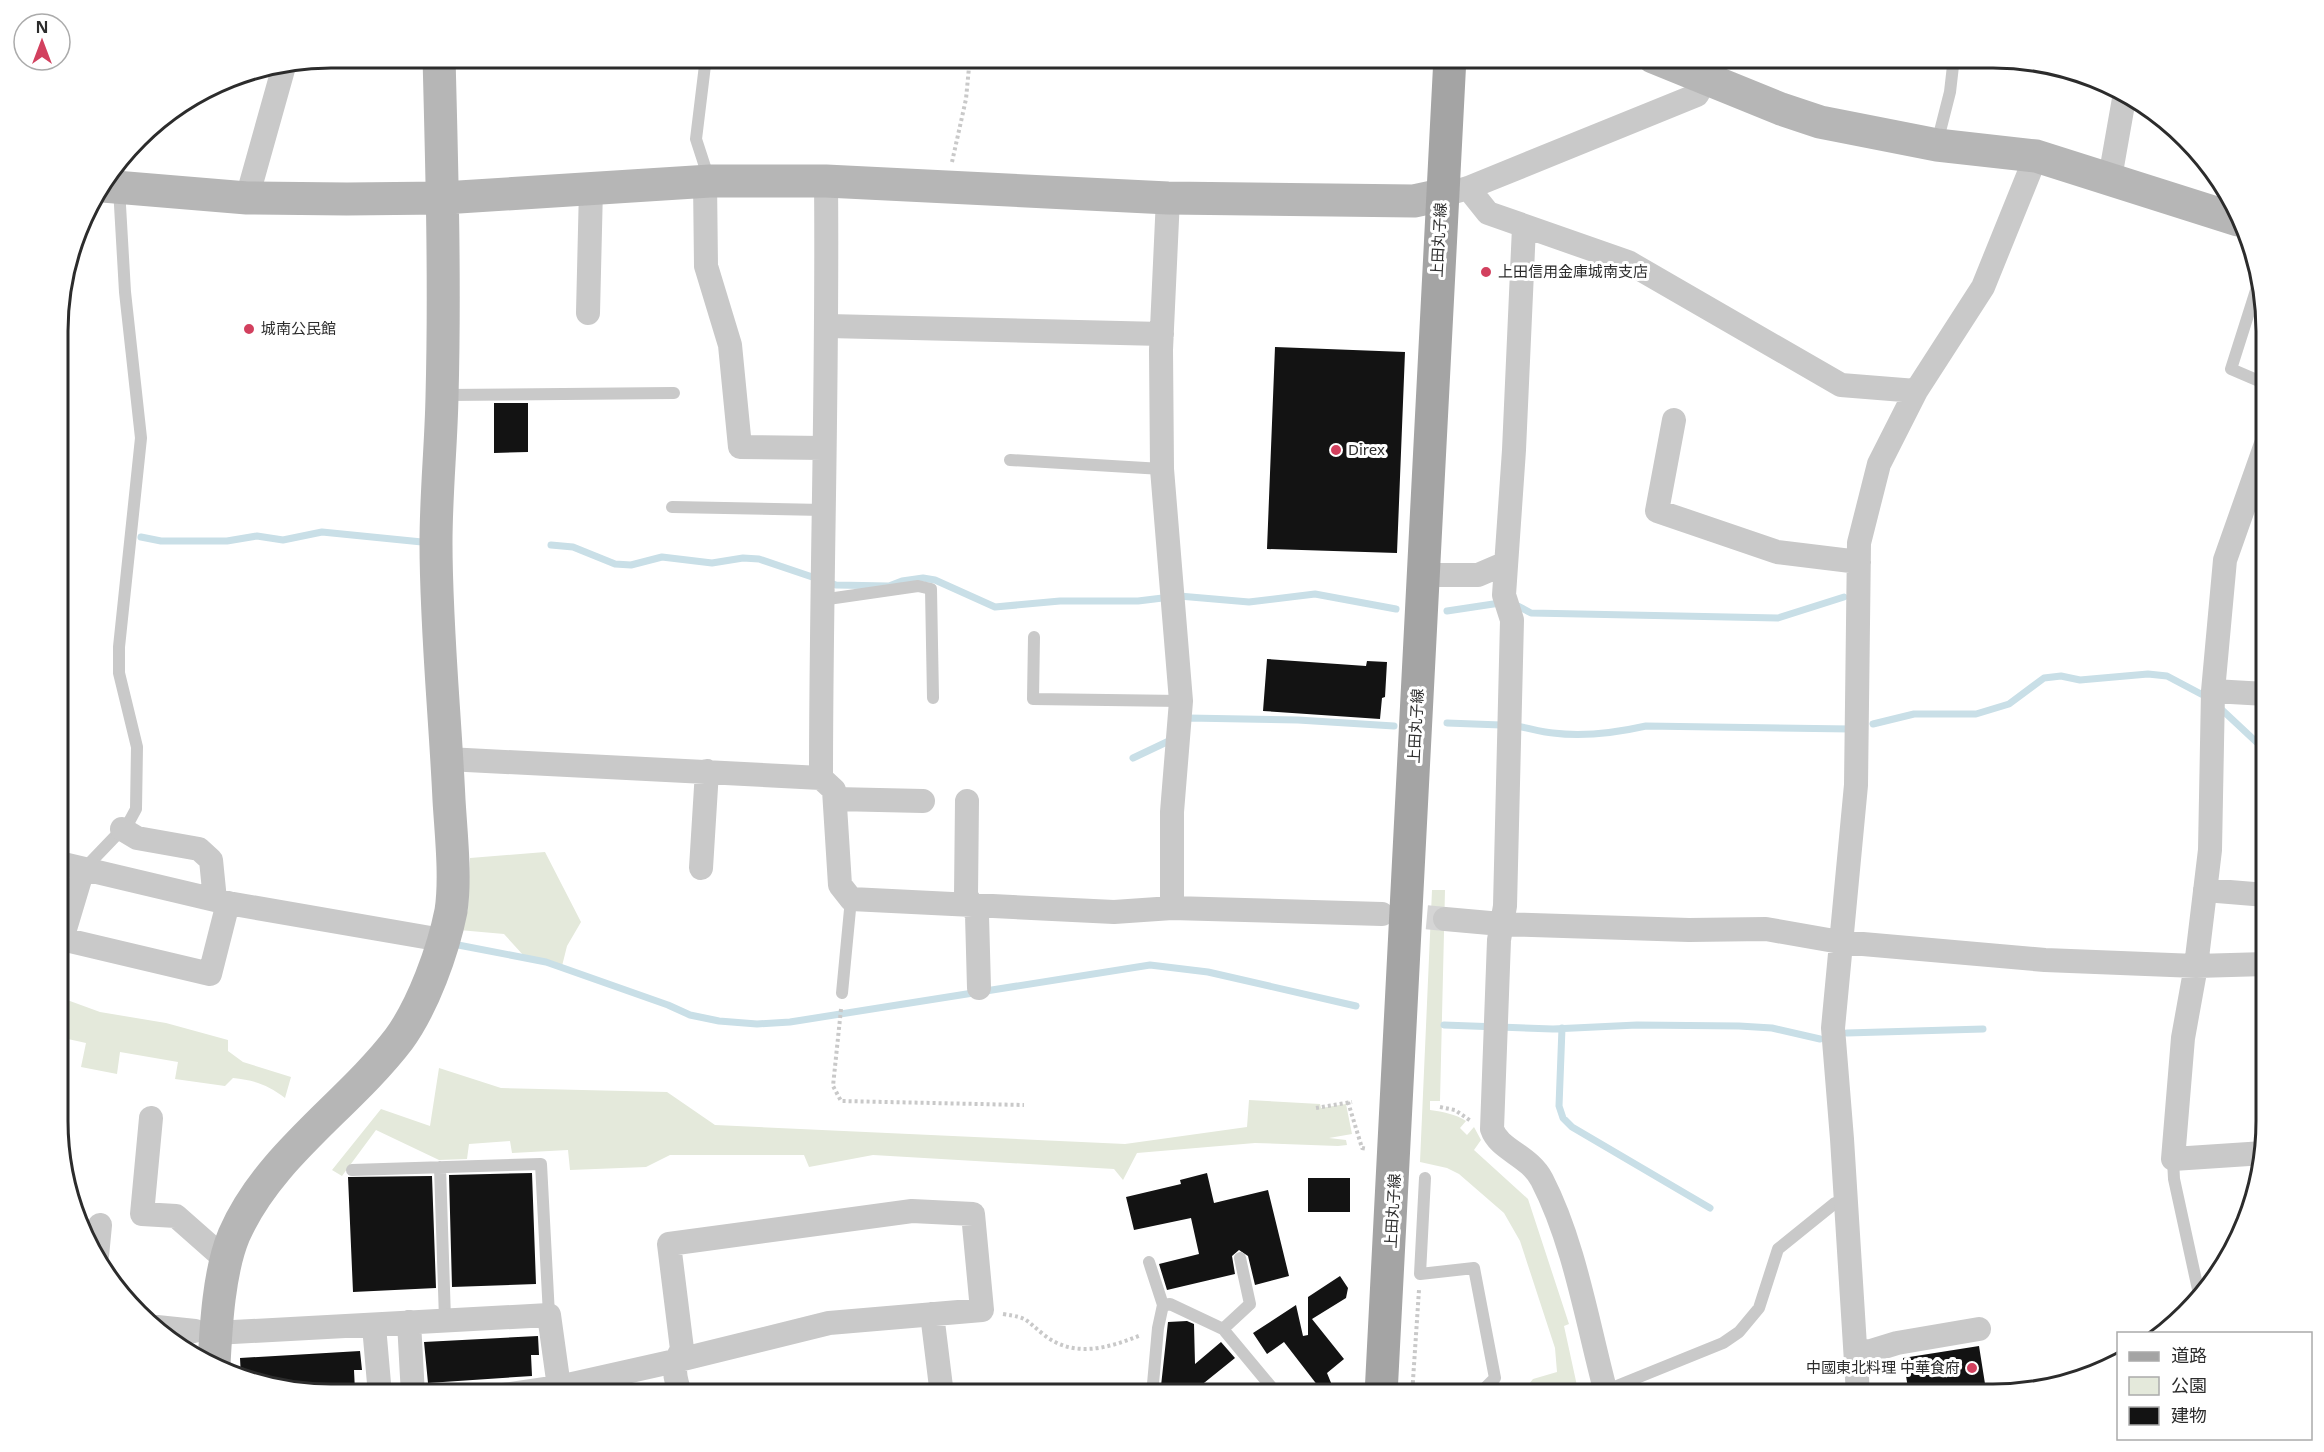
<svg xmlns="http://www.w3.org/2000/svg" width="2324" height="1452" font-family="'Noto Sans','Noto Sans JP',sans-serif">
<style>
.green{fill:#e4e9db}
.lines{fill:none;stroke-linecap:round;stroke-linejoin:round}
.stream{stroke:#c9dfe7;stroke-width:7}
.building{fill:#131313}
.street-tunnel{stroke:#d5d5d5;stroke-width:24;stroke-dasharray:24 12;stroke-linecap:butt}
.path{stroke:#c9c9c9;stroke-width:4;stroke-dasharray:3 3;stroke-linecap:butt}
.lane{stroke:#c9c9c9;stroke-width:12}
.street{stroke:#c9c9c9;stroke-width:24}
.secondary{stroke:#b6b6b6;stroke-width:33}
.primary{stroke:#a4a4a4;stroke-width:33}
.poi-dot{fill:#d2405e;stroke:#fff;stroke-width:2}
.labels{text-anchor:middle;stroke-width:6;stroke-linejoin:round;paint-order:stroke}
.street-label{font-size:15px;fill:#2c2c2c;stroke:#fff}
.poi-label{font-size:15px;fill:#2c2c2c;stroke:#fff;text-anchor:start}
.rim{fill:none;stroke:#2c2c2c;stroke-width:3}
</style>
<rect width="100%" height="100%" fill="#fff"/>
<path class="green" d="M545 852 581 922 567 946 562 966 524 956 504 934 459 930 468 910 470 858Z
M1432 890H1445L1440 1101H1430V1110C1444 1112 1455 1114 1466 1121L1460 1128 1467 1135 1474 1127 1481 1140 1474 1150 1528 1199 1569 1324 1564 1326 1579 1395H1520L1533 1379 1557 1372 1555 1348 1520 1241 1504 1213 1459 1174 1447 1168 1420 1162Z
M59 997 100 1012 166 1023 228 1040V1051L243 1062 291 1077 285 1098C268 1085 254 1080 233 1078L225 1086 175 1079 178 1062 120 1052 117 1074 81 1067 86 1043 59 1037Z
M439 1068 501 1088 667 1092 715 1125 1125 1144 1247 1127 1249 1100 1320 1104 1321 1108 1346 1104 1352 1134 1329 1138 1346 1140 1347 1145 1338 1146 1255 1143 1137 1153 1123 1180 1114 1169 873 1155 809 1167 804 1155H670L646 1167 570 1170 568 1150 512 1153 510 1141 469 1144 467 1159 439 1160 376 1130 342 1176 332 1170 381 1109 430 1126Z"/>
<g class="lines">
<path class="stream" d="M141 537 161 541H227L257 536 283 540 322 532 422 542
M551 545 573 547 615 564 631 565 662 557 712 563 743 558 759 559 836 585 889 586 902 581 923 578 935 580 995 607 1060 601H1138L1179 596 1249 602 1315 594 1396 609
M1516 605 1531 613 1778 618 1844 597
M1447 611 1500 603
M2220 708 2266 751
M1185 722 1188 718 1298 720 1394 726
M1447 723 1501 725
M1873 724 1914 714H1976L2009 704 2044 678 2061 676 2080 680 2148 674 2167 676 2201 694
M1516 726C1529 728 1540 732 1553 733 1584 737 1615 733 1646 726L1851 729
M1133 758 1171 740
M453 944 546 962 668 1005 690 1015 719 1021 757 1024 790 1022 1150 965 1208 972 1356 1006
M1444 1025 1553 1029 1637 1025 1739 1026 1772 1028 1820 1039
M1562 1028 1559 1106 1563 1118 1572 1127 1710 1208
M1847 1033 1983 1029"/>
</g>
<path class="building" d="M1275 347 1405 352 1397 553 1267 549Z
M494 403H528V452L494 453Z
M1267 659 1366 666 1367 661 1387 662 1385 697 1382 698 1380 719 1263 711Z
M532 1173 536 1284 452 1287 449 1175Z
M1207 1173 1214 1203 1268 1190 1289 1276 1255 1285 1248 1256 1239 1250 1232 1256 1235 1274 1167 1290 1159 1264 1199 1254 1191 1218 1134 1230 1126 1197 1181 1184 1180 1180Z
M432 1176 436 1288 353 1292 348 1177Z
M1308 1178H1350V1212H1308Z
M1340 1276 1348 1288 1346 1298 1312 1319 1344 1359 1327 1373 1336 1395H1325L1284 1342 1267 1354 1253 1333 1296 1305 1303 1336 1308 1335V1297Z
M1187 1321 1194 1324 1195 1364 1221 1342 1235 1358 1189 1395H1160L1168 1322Z
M538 1336 539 1355H531L532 1376 428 1383 424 1342Z
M1979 1346 1986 1390 1961 1394H1909L1903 1358Z
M360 1351 362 1370H354L355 1391 318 1393 260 1386 241 1377 240 1358Z"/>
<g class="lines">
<path class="street-tunnel" d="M1391 914 1445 919"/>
<path class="path" d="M952 162 966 99 970 57
M841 1009 833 1086 841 1101 1024 1105
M1348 1102 1362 1148 1367 1149
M1440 1107 1455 1110 1471 1121
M1316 1108 1352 1102
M1003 1314C1029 1318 1024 1319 1043 1334 1073 1359 1109 1348 1141 1335
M1412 1395 1419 1290"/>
<path class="lane" d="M706 57 696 139 709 179
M1707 77 1713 57
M1937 143 1950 92 1954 57
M2258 284 2231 369 2266 384
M444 395 674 393
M1010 460 1162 469
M672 507 823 510
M821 600 918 586 931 589 933 698
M1034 637 1033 699 1181 701
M84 869 129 822 136 809 137 747 119 673V647L141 438 125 292 119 188
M842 993 851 899
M2173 1159 2174 1179 2199 1294
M440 1167 445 1319
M352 1170 541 1164 549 1315
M1425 1178 1420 1274 1474 1268 1495 1378 1478 1395
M1149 1262 1163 1305 1158 1328 1152 1395
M1163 1305 1170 1304 1223 1329 1278 1395
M1223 1329 1250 1304 1240 1258
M1602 1392 1723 1343 1739 1332 1759 1308 1778 1249 1835 1203 1847 1200"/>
<path class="street" d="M2110 178 2125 93
M705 181 706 266 730 345 740 447 823 448
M1468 188 1488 213 1628 262 1841 385 1916 391
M1454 192 1468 188 1697 95 1707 77
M247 198 284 66
M1168 198 1161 350 1162 469 1181 701 1172 812V908
M1524 227 1514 450 1504 595 1512 620 1505 906 1499 940 1492 1129C1499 1150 1529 1155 1542 1180 1574 1242 1587 1321 1605 1389
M588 313 591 188
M828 326 1162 334
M1674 420 1657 511 1777 552 1859 562
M1423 575H1478L1506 563
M2213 691 2266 694
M447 759 821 778 834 790 840 885 851 899 1114 912 1172 908 1382 914
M821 778C821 579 828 380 826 181
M835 799 923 801
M967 801 966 895 977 915 979 988
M122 829 137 838 199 849 211 860 215 900
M59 863 228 903 442 940
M701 868 707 771
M83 869 62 939 210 974 228 903
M2205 890 2266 895
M1445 919 1501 924 1689 930 1766 929 1840 942 2045 960 2196 966 2266 964
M151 1118 142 1214 176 1216 227 1261
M2264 1153 2173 1159 2183 1038 2196 966 2210 850 2213 691 2225 560 2266 444
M97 1256 100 1225
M932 1314 942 1395
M409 1322 413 1395
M374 1326 380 1395
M157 1327 195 1331
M215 1333 549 1315 559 1387
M1856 1352 1871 1351 1897 1343 1979 1329
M1858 1394 1842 1139 1833 1028 1856 785 1859 543 1879 464 1916 391 1983 287 2036 156
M503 1395 559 1387 675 1361 829 1323 982 1310 973 1214 912 1211 669 1244 682 1349C672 1366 674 1377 681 1395"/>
<path class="secondary" d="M1653 57 1781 109 1820 122 1937 145 2036 156 2238 220
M103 186 247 198 347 199 443 198 710 181H826L1168 198 1414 201 1442 195
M214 1365C216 1325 219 1271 234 1235 269 1155 348 1106 399 1039 423 1006 443 951 451 911 456 877 451 834 449 800 445 714 436 628 436 543 436 494 441 446 442 397 445 284 442 170 439 57"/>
<path class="primary" d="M1381 1395 1450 57"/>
</g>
<g class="poi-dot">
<circle cx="1486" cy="272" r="6"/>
<circle cx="249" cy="329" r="6"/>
<circle cx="1336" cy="450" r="6"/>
<circle cx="1972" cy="1368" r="6"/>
</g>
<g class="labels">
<g class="street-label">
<text transform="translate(1439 240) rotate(-87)" y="5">上田丸子線</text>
<text transform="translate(1416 726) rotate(-87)" y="5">上田丸子線</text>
<text transform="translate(1393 1211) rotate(-87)" y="5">上田丸子線</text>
</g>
<g class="poi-label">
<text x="1498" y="277">上田信用金庫城南支店</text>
<text x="261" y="334">城南公民館</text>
<text x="1348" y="455">Direx</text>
<text x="1960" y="1373" text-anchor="end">中國東北料理 中華食府</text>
</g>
</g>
<path d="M0 0H2324V1452H0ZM331 68H1993A263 263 0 0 1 2256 331V1121A263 263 0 0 1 1993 1384H331A263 263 0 0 1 68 1121V331A263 263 0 0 1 331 68Z" fill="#fff" fill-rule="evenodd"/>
<path class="rim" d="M331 68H1993A263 263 0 0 1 2256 331V1121A263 263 0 0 1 1993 1384H331A263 263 0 0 1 68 1121V331A263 263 0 0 1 331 68Z"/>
<rect x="2117" y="1332" width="195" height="108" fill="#ffffff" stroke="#ababab" stroke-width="1.5"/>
<rect x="2129" y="1352" width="30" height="9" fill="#a4a4a4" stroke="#ababab" stroke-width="1.5"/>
<text x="2171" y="1362" font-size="18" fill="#2c2c2c">道路</text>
<rect x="2129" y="1377" width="30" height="18" fill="#e4e9db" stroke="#ababab" stroke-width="1.5"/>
<text x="2171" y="1392" font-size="18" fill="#2c2c2c">公園</text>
<rect x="2129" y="1407" width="30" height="18" fill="#131313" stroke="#ababab" stroke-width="1.5"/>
<text x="2171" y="1422" font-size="18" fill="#2c2c2c">建物</text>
<g transform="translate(42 42)"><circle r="28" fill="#ffffff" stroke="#ababab" stroke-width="1.5"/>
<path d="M0-4.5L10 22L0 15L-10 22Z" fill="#d2405e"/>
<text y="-9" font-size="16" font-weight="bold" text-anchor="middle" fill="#2c2c2c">N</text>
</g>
</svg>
